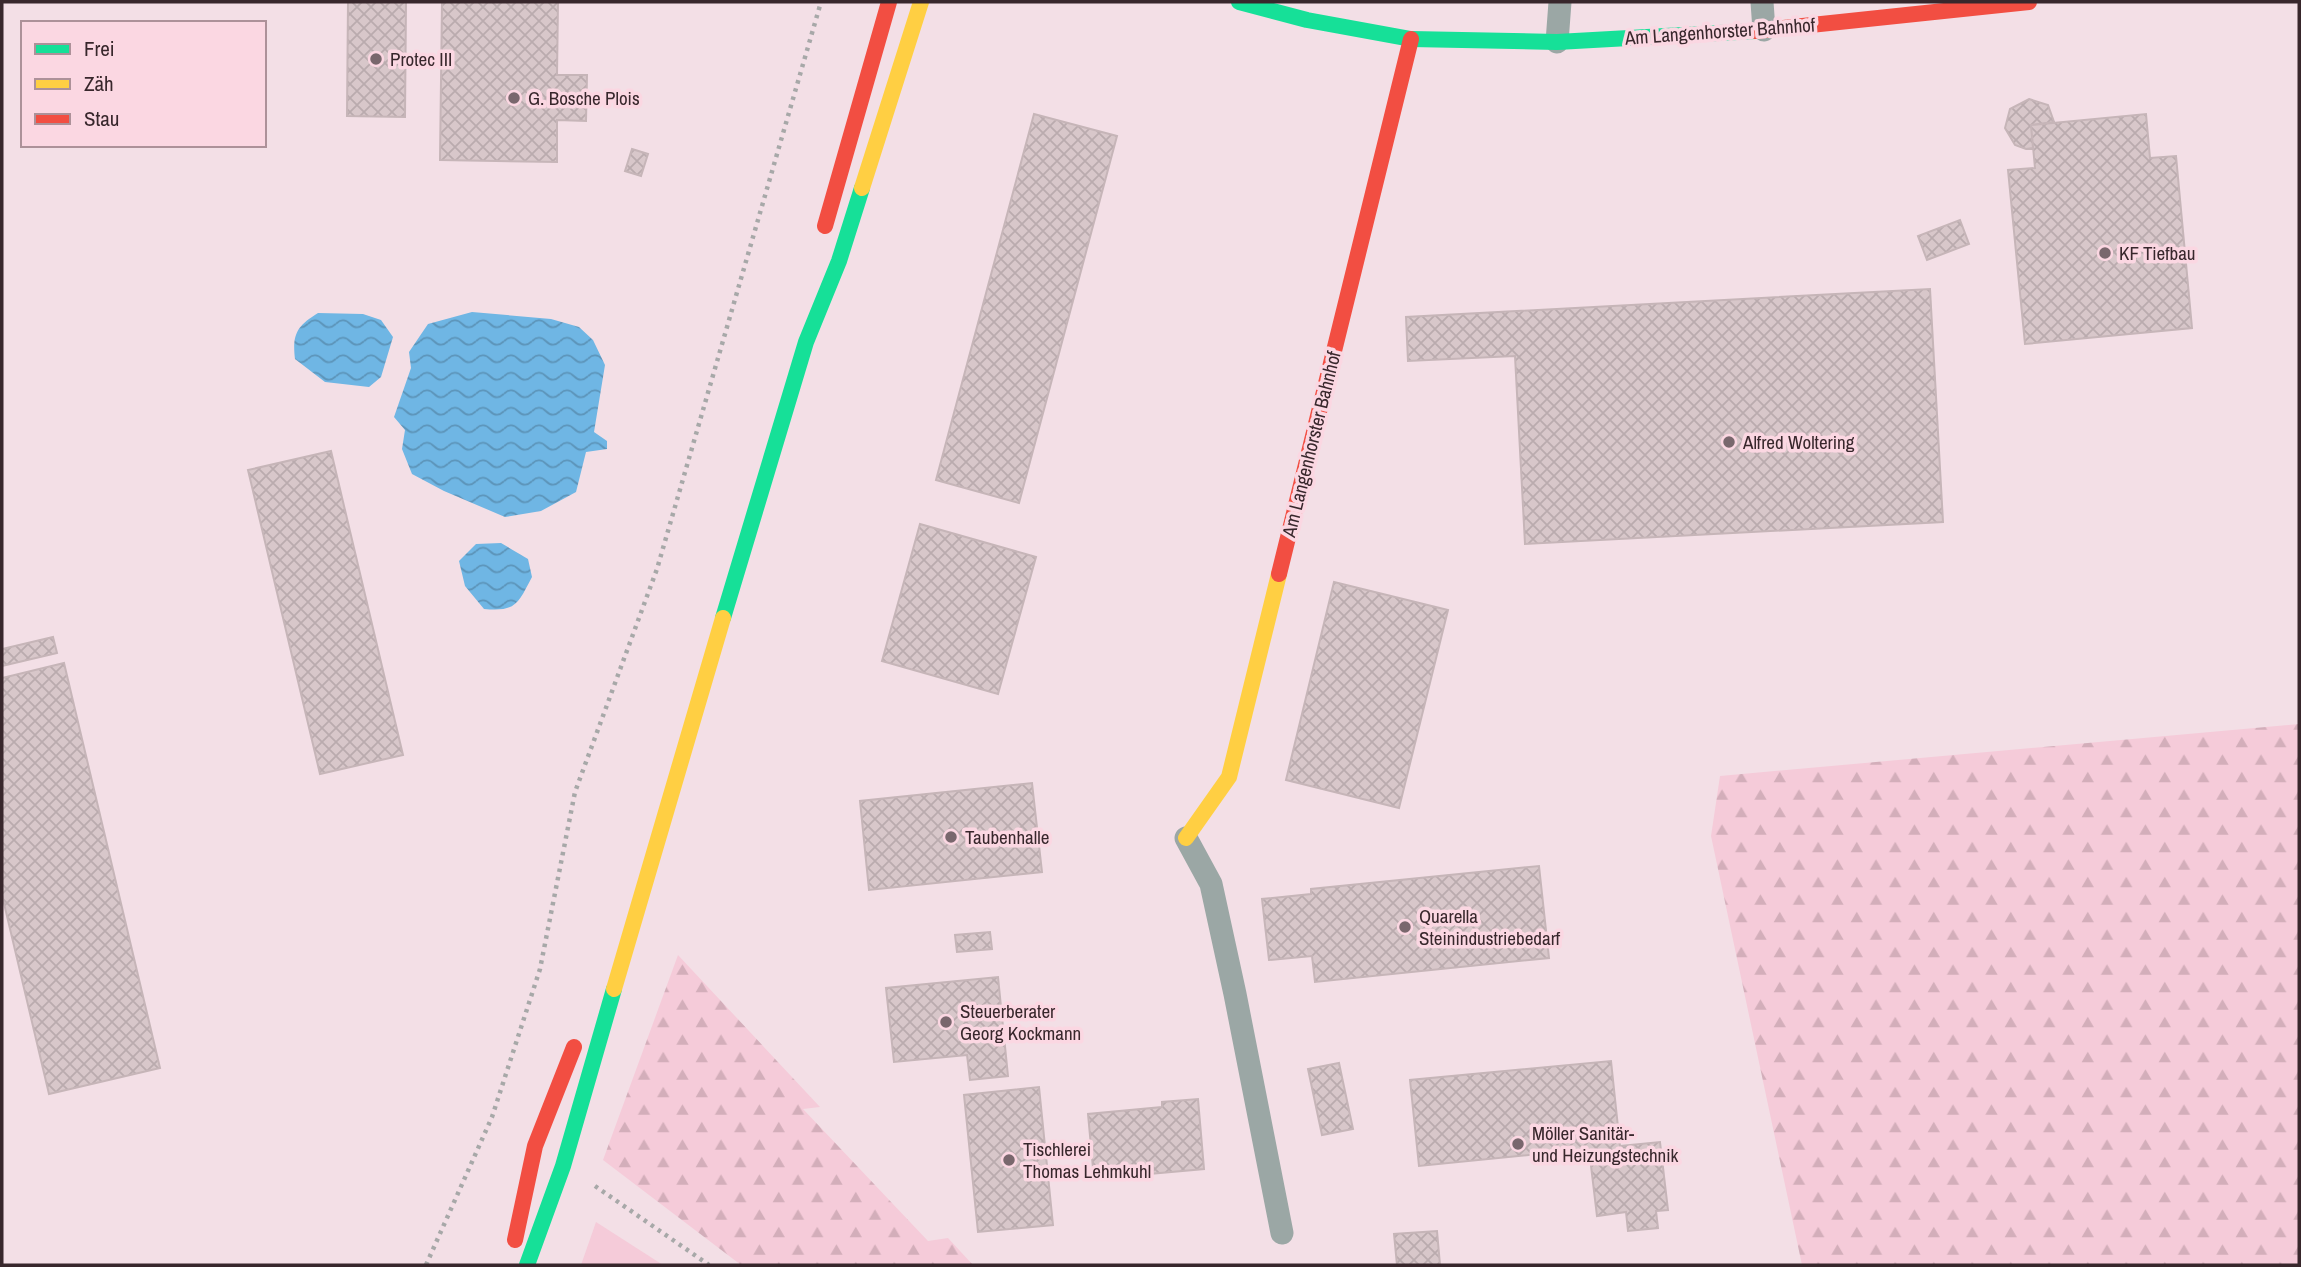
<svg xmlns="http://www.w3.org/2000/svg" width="2301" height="1267" font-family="'Archivo Narrow',sans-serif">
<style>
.grass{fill:#f5cbd9}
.forest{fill:url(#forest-firs)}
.water{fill:url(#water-waves)}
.building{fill:url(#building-cross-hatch);stroke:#c6b5b8;stroke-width:2}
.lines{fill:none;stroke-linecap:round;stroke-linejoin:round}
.path{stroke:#a7a8a8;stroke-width:4.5;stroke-dasharray:3.5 5;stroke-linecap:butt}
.lane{stroke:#9ba7a5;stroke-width:23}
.fast{stroke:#16e098;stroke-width:16}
.slow{stroke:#ffcf43;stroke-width:16}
.jam{stroke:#f24e42;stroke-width:16}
.poi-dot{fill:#79676d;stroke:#fbd7e2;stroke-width:2.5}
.labels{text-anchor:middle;stroke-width:7;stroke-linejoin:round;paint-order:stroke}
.street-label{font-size:19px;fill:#38272c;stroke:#fbd7e2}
.poi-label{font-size:19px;fill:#38272c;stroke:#fbd7e2;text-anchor:start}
</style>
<defs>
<pattern id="forest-firs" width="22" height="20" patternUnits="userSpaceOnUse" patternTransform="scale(1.75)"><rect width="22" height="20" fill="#f5cbd9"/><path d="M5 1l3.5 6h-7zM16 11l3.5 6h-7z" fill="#d3aeba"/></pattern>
<pattern id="water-waves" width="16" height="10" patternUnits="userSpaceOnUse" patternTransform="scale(1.75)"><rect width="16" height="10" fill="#6fb6e4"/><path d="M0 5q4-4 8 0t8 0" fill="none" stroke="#5c94b9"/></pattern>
<pattern id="building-cross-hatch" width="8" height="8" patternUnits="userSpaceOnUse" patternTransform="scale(1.75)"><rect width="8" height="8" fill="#d8c7ca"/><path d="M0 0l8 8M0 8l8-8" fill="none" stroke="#baabae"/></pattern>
</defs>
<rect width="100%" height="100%" fill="#f3dfe6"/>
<path class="grass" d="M596 1222 663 1265H581Z"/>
<path class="forest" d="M2299 724V1265H1802L1711 836 1720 776Z
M678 955 820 1107 803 1109 928 1241 948 1238 973 1265H741L603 1160Z"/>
<path class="water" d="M472 312 551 319 579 327 593 340 605 365 594 432 607 441V449L586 452 576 492 541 511 505 517 444 491 412 474 402 449 405 430 394 417 411 368 409 352 428 324Z
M318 313 363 314 381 320 393 337 381 377 369 387 325 382 295 359C292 334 297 326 318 313Z
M501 543 528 559 532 577C518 603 517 612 484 609L465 586 459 561 476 544Z"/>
<path class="building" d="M348 2H406L405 117 347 116Z
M442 2H558L557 75H587L586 121 557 120V162L440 160Z
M2029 99 2048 105 2054 122 2031 125 2033 148 2026 149 2015 145 2005 128 2010 109Z
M1034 114 1117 136 1019 503 936 480Z
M2146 114 2150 158 2176 156 2192 328 2025 344 2008 170 2035 168 2031 125Z
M632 149 648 154 641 176 625 171Z
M1960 220 1969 244 1927 260 1918 236Z
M1930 289 1943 522 1525 544 1515 356 1408 361 1406 317Z
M331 451 403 755 320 774 248 470Z
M920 524 1036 557 998 694 882 661Z
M1334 582 1448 610 1399 808 1286 780Z
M53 637 57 653 2 666V649Z
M64 663 160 1068 49 1094 2 895V678Z
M1032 783 1042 872 869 890 860 801Z
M1539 866 1549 958 1315 982 1312 956 1269 960 1262 899 1311 894V889Z
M990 932 992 949 957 952 955 935Z
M998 977 1008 1076 970 1080 967 1055 894 1062 886 988Z
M1611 1061 1620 1146 1660 1142 1668 1210 1656 1211 1658 1228 1628 1231 1626 1212 1597 1216 1589 1149 1419 1166 1410 1080Z
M1339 1063 1353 1129 1322 1135 1308 1069Z
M1039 1087 1053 1225 978 1232 964 1095Z
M1198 1099 1204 1169 1094 1179 1088 1114 1162 1107V1102Z
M1437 1231 1440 1265H1397L1394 1234Z"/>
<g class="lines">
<path class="path" d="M595 1186 709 1265
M426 1265 492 1117 540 969 575 792 657 569 821 2"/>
<path class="lane" d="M1762 2 1764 30
M1557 42 1560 2
M1186 838 1211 884 1235 994 1282 1233"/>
<path class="fast" d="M1239 2 1307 20 1411 39 1557 42 1755 31
M723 618 806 342 839 261 862 188
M527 1265 563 1166 614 989"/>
<path class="slow" d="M862 188 921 2
M1186 838 1229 777 1279 574
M614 989 723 618"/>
<path class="jam" d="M1755 31 2029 2
M825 226 889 2
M1279 574 1411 39
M515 1240 535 1146 574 1047"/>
</g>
<g class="poi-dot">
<circle cx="376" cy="59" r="7"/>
<circle cx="514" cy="98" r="7"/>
<circle cx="2105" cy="253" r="7"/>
<circle cx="1729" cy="442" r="7"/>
<circle cx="951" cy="837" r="7"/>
<circle cx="1405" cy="927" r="7"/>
<circle cx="946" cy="1022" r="7"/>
<circle cx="1518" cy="1144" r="7"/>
<circle cx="1009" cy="1160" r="7"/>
</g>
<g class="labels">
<g class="street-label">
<text transform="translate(1720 31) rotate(-4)" y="7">Am Langenhorster Bahnhof</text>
<text transform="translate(1311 444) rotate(-76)" y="7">Am Langenhorster Bahnhof</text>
</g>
<g class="poi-label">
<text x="390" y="66">Protec III</text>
<text x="528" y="105">G. Bosche Plois</text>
<text x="2119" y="260">KF Tiefbau</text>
<text x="1743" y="449">Alfred Woltering</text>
<text x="965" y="844">Taubenhalle</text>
<text x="1419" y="923">Quarella<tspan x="1419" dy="22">Steinindustriebedarf</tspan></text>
<text x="960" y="1018">Steuerberater<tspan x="960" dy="22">Georg Kockmann</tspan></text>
<text x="1532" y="1140">Möller Sanitär-<tspan x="1532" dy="22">und Heizungstechnik</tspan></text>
<text x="1023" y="1156">Tischlerei<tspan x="1023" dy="22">Thomas Lehmkuhl</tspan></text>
</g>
</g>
<rect width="2301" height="1267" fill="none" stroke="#38272c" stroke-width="7"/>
<rect x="21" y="21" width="245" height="126" fill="#fbd7e2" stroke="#ad9199" stroke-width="2"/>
<rect x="35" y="44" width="35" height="10" fill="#16e098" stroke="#ad9199" stroke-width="2"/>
<text x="84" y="56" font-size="21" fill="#38272c">Frei</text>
<rect x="35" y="79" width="35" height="10" fill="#ffcf43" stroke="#ad9199" stroke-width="2"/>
<text x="84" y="91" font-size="21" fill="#38272c">Zäh</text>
<rect x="35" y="114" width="35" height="10" fill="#f24e42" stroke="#ad9199" stroke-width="2"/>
<text x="84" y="126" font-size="21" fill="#38272c">Stau</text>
</svg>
